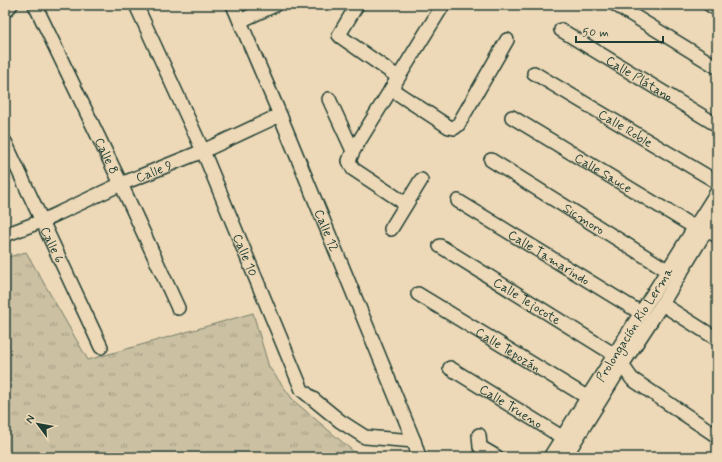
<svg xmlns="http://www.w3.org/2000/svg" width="722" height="462" font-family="Mynerve,sans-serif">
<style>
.grass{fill:url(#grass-tufts);stroke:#757e6b}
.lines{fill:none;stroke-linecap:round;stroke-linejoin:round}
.street-casing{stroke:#1f3d34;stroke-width:16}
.street{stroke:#edd9b7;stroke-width:13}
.labels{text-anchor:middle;stroke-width:3;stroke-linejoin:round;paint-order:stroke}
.street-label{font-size:13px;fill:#1f3d34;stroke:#edd9b7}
</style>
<defs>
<pattern id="grass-tufts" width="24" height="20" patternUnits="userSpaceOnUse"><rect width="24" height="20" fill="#cbc0a2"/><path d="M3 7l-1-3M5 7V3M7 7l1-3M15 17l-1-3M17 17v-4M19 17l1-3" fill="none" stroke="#a49d85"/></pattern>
</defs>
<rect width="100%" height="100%" fill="#edd9b7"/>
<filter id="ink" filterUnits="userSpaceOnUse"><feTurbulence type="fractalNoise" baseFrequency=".025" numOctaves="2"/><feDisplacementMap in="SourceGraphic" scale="8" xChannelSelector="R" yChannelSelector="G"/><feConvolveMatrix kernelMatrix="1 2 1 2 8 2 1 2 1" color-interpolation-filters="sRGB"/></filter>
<g filter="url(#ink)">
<path class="grass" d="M26 252 88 360 253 313 269 367 294 401 360 457H5V258Z"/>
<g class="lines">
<defs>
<g id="street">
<path id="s1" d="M35 5 121 184 178 308"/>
<path id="s2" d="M136 5 203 151 302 390 340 421 365 437 414 441"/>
<path id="s3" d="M233 5 280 115 414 441 419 457"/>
<path d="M357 5 339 35 341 37 398 77"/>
<path d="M616 5 717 67"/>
<path d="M710 5 717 9"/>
<path d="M5 11 11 5"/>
<path d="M240 21 275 5"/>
<path id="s4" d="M561 30 717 125"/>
<path id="s5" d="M534 73 717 182"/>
<path d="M391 89 449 127 454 128 458 125 507 40"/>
<path d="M329 99 353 151"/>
<path id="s6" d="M512 117 694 227 706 229 717 236"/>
<path id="s7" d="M5 142 101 347"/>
<path id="s8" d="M491 160 675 275"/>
<path id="s9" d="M458 201 641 313"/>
<path d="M406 204 353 169 349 161 353 151 443 5"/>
<path d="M391 229 421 180"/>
<path id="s10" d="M5 235 42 221 121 184 203 151 280 115"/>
<path id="s11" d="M440 246 615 355 632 379 717 436"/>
<path id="s12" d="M418 294 595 402"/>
<path d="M662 304 717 339"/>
<path id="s13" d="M450 368 570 442"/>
<path d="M479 435 480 447 497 457"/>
<path id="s14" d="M550 457 717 192"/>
<path d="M565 457 622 365 662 304 717 212"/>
</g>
</defs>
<use href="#street" class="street-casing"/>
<use href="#street" class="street"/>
</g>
</g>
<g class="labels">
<g class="street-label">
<text dy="5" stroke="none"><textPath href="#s4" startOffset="92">Calle Plátano</textPath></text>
<text dy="5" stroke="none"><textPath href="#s5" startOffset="107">Calle Roble</textPath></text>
<text dy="5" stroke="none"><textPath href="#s1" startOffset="167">Calle 8</textPath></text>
<text dy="5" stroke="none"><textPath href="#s10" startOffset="162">Calle 9</textPath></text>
<text dy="5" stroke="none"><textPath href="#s6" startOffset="107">Calle Sauce</textPath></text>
<text dy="5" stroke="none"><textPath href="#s8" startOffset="110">Sicmoro</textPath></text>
<text dy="5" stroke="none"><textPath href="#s3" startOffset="244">Calle 12</textPath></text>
<text dy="5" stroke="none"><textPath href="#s7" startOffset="113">Calle 6</textPath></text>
<text dy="5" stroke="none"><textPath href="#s2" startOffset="273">Calle 10</textPath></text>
<text dy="5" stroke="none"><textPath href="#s9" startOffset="107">Calle Tamarindo</textPath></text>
<text dy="5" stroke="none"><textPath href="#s11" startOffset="103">Calle Tejocote</textPath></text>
<text dy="5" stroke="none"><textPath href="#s14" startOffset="157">Prolongación Río Lerma</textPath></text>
<text dy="5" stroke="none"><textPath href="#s12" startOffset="106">Calle Tepozán</textPath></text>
<text dy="5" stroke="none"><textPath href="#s13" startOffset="72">Calle Trueno</textPath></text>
</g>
</g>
<rect width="722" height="462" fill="none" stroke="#edd9b7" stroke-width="20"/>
<rect x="10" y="10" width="702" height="442" fill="none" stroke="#1f3d34" stroke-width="1.5" filter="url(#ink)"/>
<g transform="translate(38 424) rotate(302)" stroke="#edd9b7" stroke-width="3" paint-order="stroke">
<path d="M0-3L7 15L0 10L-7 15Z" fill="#1f3d34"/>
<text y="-6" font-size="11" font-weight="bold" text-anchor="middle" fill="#1f3d34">N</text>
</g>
<path d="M576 36v6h87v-6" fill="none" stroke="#1f3d34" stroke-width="2"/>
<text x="582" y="36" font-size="12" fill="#1f3d34" stroke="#edd9b7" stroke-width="3" paint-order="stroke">50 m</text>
</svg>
